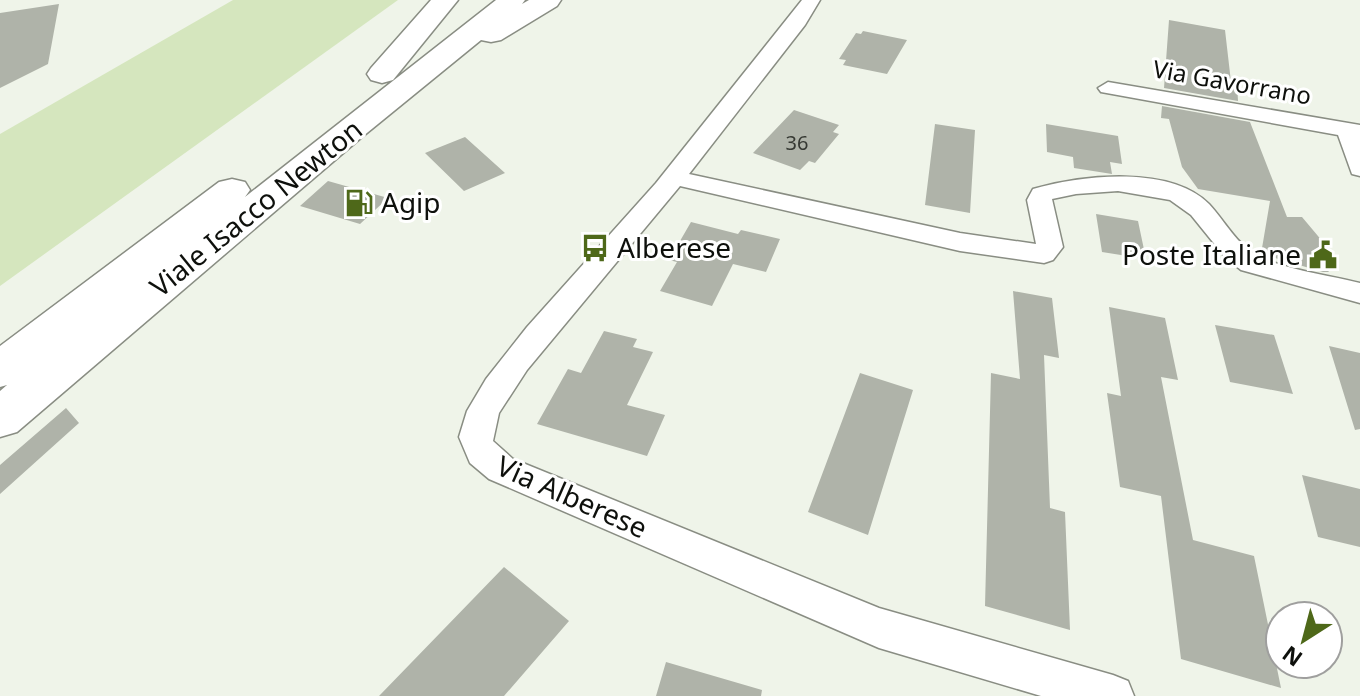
<svg xmlns="http://www.w3.org/2000/svg" width="1360" height="696" font-family="'Noto Sans',sans-serif">
<style>
.green{fill:#d5e6be}
.building{fill:#afb3a9}
.lines{fill:none;stroke-linecap:round;stroke-linejoin:round}
.minor-casing{stroke:#898d83;stroke-width:3}
.trunk-casing{stroke:#898d83;stroke-width:3}
.minor{fill:#fff;fill-rule:evenodd}
.trunk{fill:#fff;fill-rule:evenodd}
.labels{text-anchor:middle;stroke-width:6;stroke-linejoin:round;paint-order:stroke}
.far-number-label{font-size:20px;fill:#363933}
.far-street-label{font-size:24px;fill:#0e100c;stroke:#fff}
.poi-label{font-size:28px;fill:#0e100c;stroke:#fff;text-anchor:start}
.street-label{font-size:28px;fill:#0e100c;stroke:#fff}
</style>
<rect width="100%" height="100%" fill="#eff4e9"/>
<path class="green" d="M233 0H398L0 286V134Z"/>
<path class="building" d="M59 4 48 64 0 88V13Z
M1169 20 1225 30 1231 82 1237 83 1238 101 1164 88Z
M863 31 907 40 887 74 843 65 846 60 839 59 856 33 861 34Z
M1162 106 1250 122 1287 217H1302L1339 261H1320L1329 272H1323L1261 254 1270 201 1198 189 1182 167 1169 119 1161 118Z
M794 110 839 125 833 132 839 134 815 163 809 161 800 170 753 153Z
M935 124 975 130 970 213 925 205Z
M1046 124 1118 136 1122 164 1110 162 1112 174 1074 168 1073 157 1047 152Z
M465 137 505 173 464 191 425 153Z
M328 181 388 198 360 224 300 206Z
M1096 214 1138 221 1146 259 1102 252Z
M691 222 738 234 741 230 780 239 766 272 733 264 712 306 660 291 677 262 669 260Z
M1013 291 1052 298 1059 358 1044 355 1050 508 1065 512 1070 630 985 606 991 373 1020 379Z
M1109 307 1165 318 1178 380 1161 377 1193 540 1254 556 1281 688 1181 659 1161 496 1120 487 1107 393 1121 396Z
M1215 325 1274 335 1293 394 1230 382Z
M604 331 637 339 633 347 653 352 627 405 665 415 647 456 537 424 568 369 581 373Z
M1329 346 1360 353V429L1355 430Z
M860 373 913 390 868 535 808 512Z
M66 408 79 423 0 494V465Z
M1302 475 1360 489V547L1318 537Z
M504 567 569 621 504 696H379Z
M666 662 762 690 761 696H656Z"/>
<g class="lines">
<defs>
<path id="minor" d="M802 0H820L805 25 689 174 960 233 1036 244 1027 200 1033 189C1082 175 1170 165 1209 204 1225 221 1238 247 1260 257 1287 270 1329 275 1360 283V303L1241 270 1225 257 1191 215 1170 200 1118 191 1076 194 1052 199 1063 247 1053 260 1044 263 960 251 680 186 527 370 499 413 493 441 513 459 879 608 1113 675 1128 681 1134 696H1041L879 648 489 479 470 463 459 437 467 411 486 379 527 327 656 183Z
M1108 82 1360 125V176L1352 174 1338 135 1101 92 1098 88Z"/>
<path id="trunk" d="M431 0H458L393 80 382 83 371 80 367 74 371 68Z
M496 0H525L522 4 529 0H561L557 6 501 40 491 42 481 40 362 137 17 432 0 437V391L7 385 0 387V346L219 182 232 179 245 182 250 190 245 197Z"/>
</defs>
<use href="#minor" class="minor-casing"/>
<use href="#trunk" class="trunk-casing"/>
<use href="#minor" class="minor"/>
<use href="#trunk" class="trunk"/>
</g>
<defs>
<symbol id="fuel-bare" viewBox="-9 -9 18 18"><path d="M-5.5-6h7V0h2V4h1.3V-2.5L3-4.5l.8-.8L6-3V5H2.5V1h-1V6h-7ZM-4.2-4.7v3.2H.2V-4.7Z" fill="#4e6819" stroke="#fff" stroke-width="2.5" paint-order="stroke"/></symbol>
<symbol id="bus-bare" viewBox="-9 -9 18 18"><path d="M-5-6H5V4H4V6H2V4H-2V6H-4V4H-5ZM-3.5-4V0h7V-4ZM-3.5 1.2v1.5H-2V1.2ZM2 1.2v1.5H3.5V1.2Z" fill="#4e6819" stroke="#fff" stroke-width="2.5" paint-order="stroke"/></symbol>
<symbol id="civic-bare" viewBox="-9 -9 18 18"><path d="M-.6-6.5H3V-4.5H.6V-3L4-1V1h2V6H-6V1h2V-1L-.6-3ZM-1.2 2.5V6h2.4V2.5Z" fill="#4e6819" stroke="#fff" stroke-width="2.5" paint-order="stroke"/></symbol>
</defs>
<g fill-rule="evenodd">
<use href="#fuel-bare" x="339" y="183" width="40" height="40"/>
<use href="#bus-bare" x="575" y="228" width="40" height="40"/>
<use href="#civic-bare" x="1303" y="235" width="40" height="40"/>
</g>
<g class="labels">
<g class="far-number-label">
<text x="797" y="150">36</text>
</g>
<g class="far-street-label">
<text transform="translate(1232 83) rotate(10)" y="8">Via Gavorrano</text>
</g>
<g class="poi-label">
<text x="381" y="213">Agip</text>
<text x="617" y="258">Alberese</text>
<text x="1301" y="265" text-anchor="end">Poste Italiane</text>
</g>
<g class="street-label">
<text transform="translate(256 208) rotate(-39)" y="10">Viale Isacco Newton</text>
<text transform="translate(572 497) rotate(24)" y="10">Via Alberese</text>
</g>
</g>
<g transform="translate(1304 640) rotate(216)"><circle r="38" fill="#ffffff" stroke="#9f9f9e" stroke-width="2"/>
<path d="M0-6L14 30L0 20L-14 30Z" fill="#4e6819"/>
<text y="-12" font-size="22" font-weight="bold" text-anchor="middle" fill="#0e100c">N</text>
</g>
</svg>
